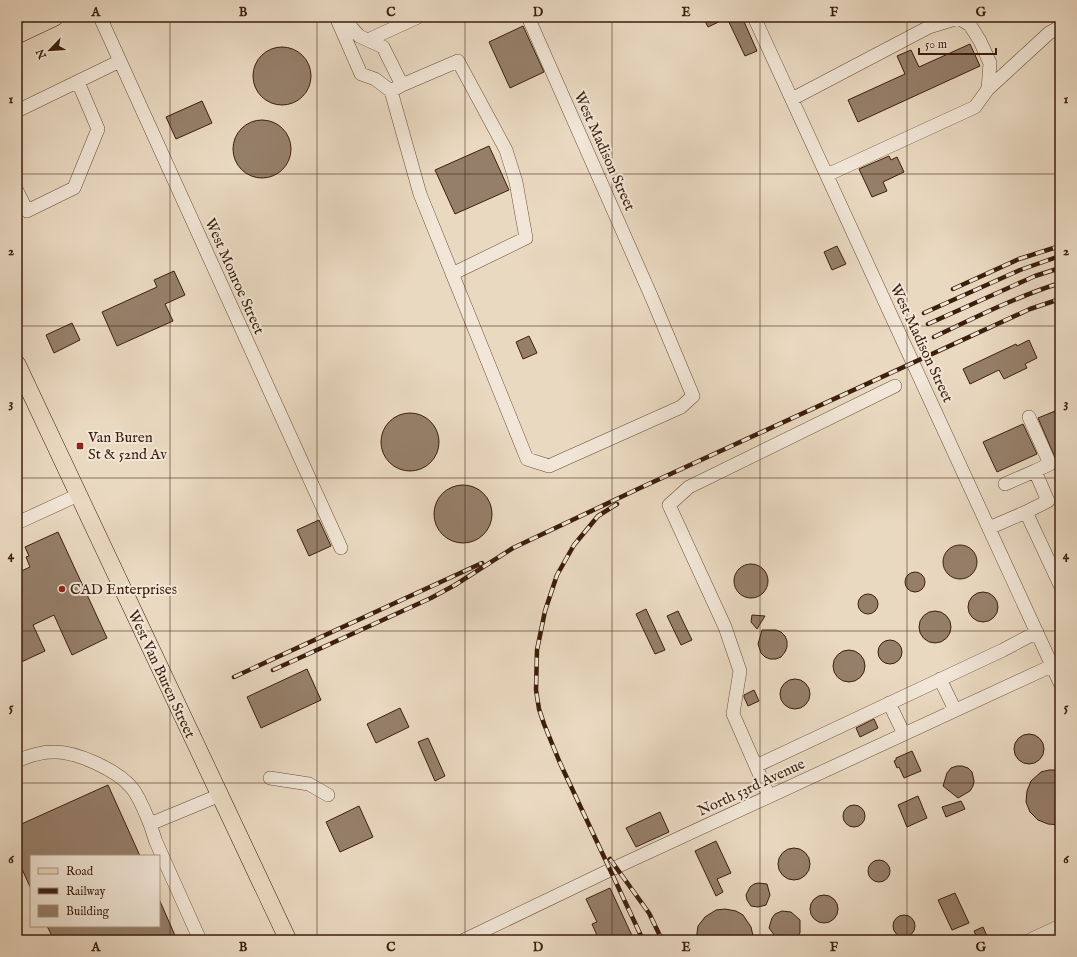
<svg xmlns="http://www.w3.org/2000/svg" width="1077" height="957" font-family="'IM FELL English',serif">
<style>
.building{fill:#967f6a;stroke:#3c1e0c}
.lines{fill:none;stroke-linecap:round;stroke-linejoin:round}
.minor-casing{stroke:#684d39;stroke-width:14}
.major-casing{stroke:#3c1e0c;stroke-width:18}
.minor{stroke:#f1e6d7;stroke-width:13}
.major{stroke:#ead9c1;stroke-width:17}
.rail-casing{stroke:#3c1e0c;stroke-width:4.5}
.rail{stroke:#f1e6d7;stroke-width:3;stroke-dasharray:9;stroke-linecap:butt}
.grid{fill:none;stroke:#3c1e0c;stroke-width:1;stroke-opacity:0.55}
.poi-dot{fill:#8f2418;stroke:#f1e6d7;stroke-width:1.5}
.labels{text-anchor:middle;stroke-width:4;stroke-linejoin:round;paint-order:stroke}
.street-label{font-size:15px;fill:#3c1e0c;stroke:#f1e6d7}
.poi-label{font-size:15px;fill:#3c1e0c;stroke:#f1e6d7;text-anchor:start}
.neatline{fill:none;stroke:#3c1e0c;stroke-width:1.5}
.grid-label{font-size:13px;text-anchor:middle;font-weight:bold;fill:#3c1e0c}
</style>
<rect width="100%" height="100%" fill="#ead9c1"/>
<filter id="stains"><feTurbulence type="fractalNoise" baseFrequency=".005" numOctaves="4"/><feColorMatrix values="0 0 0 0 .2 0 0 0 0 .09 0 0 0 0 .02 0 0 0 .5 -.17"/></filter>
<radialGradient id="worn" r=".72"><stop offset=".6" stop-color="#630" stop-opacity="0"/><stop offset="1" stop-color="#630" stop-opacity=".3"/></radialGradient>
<path class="building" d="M703 17H742L757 51 745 56 727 18 708 27Z
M523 26 544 72 510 88 489 42Z
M970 44 980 66 858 122 848 100 905 74 897 56 911 50 919 67Z
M253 76a29 29 0 1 1 58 0a29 29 0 1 1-58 0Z
M202 101 212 123 176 139 166 117Z
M233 149a29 29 0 1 1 58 0a29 29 0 1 1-58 0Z
M489 146 509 190 455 214 435 170Z
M889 156 891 160 897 157 904 172 883 182 887 191 872 197 859 169Z
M837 246 846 264 832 270 824 252Z
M174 271 185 295 165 304 173 321 117 346 102 312 157 287 154 280Z
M72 323 80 340 54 353 46 335Z
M529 336 537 353 523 359 516 342Z
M1029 340 1037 358 1025 364 1027 368 1004 379 999 370 970 384 963 369 1016 344 1017 346Z
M1060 409V469L1038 418Z
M381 442a29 29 0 1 1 58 0a29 29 0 1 1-58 0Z
M1023 424 1037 454 997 472 983 442Z
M434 514a29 29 0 1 1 58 0a29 29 0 1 1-58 0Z
M319 520 331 546 309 556 297 530Z
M58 532 107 638 72 655 54 615 33 625 45 651 17 664V573L30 567 26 557 29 556 25 547Z
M943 562a17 17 0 1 1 34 0a17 17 0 1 1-34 0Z
M734 581a17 17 0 1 1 34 0a17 17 0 1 1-34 0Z
M905 582a10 10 0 1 1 20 0a10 10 0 1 1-20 0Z
M968 607a15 15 0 1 1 30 0a15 15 0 1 1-30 0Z
M858 604a10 10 0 1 1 20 0a10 10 0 1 1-20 0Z
M646 609 665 650 655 654 636 614Z
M678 611 692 640 681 645 667 616Z
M919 627a16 16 0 1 1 32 0a16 16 0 1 1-32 0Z
M752 615 765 616 757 629 751 622Z
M762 630H776L781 632 785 636 787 641V647L785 652 781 657 776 659H770L765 657 761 653 758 644Z
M878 652a12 12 0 1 1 24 0a12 12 0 1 1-24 0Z
M833 666a16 16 0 1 1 32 0a16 16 0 1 1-32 0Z
M307 669 321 700 261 728 247 697Z
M780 694a15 15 0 1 1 30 0a15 15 0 1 1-30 0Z
M754 690 759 701 748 706 744 697V695Z
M400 708 409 727 376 743 367 724Z
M874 719 878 728 860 737 856 728Z
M1014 749a15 15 0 1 1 30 0a15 15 0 1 1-30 0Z
M428 738 445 776 435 781 418 742Z
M912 751 921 771 904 778 899 767 897 768 894 761 896 760V758Z
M957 766H962L968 768 972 772 974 781 973 786 970 791 958 798 943 786 947 773 951 768Z
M1049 770H1060V825L1048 824 1038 820 1030 812 1026 802 1027 791 1031 781 1041 772Z
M108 785 140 856H31V889L17 858V826Z
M918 796 927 818 907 827 898 805Z
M961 801 965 809 946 817 942 807Z
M843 816a11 11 0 1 1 22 0a11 11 0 1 1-22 0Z
M359 806 373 837 340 852 326 822Z
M660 812 669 832 636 847 626 828Z
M716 841 731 873 717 879 723 892 716 896 695 851Z
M778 864a16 16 0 1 1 32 0a16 16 0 1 1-32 0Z
M868 871a11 11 0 1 1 22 0a11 11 0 1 1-22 0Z
M758 883 767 884 770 895 766 905 758 907 751 906 747 900 746 895 750 887 754 884Z
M610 888 634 940H599L592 924 597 922 586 899Z
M955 893 969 923 952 930 938 900Z
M810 909a14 14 0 1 1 28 0a14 14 0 1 1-28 0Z
M159 899 177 940H54L47 926H159Z
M725 909 736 911 743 915 751 927 754 940H696L698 926 705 917 716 910Z
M782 911 791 912 800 920V933L794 940H778L769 928 772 918 775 914Z
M893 926a11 11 0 1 1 22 0a11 11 0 1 1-22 0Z
M983 927 987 936 978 940 974 931Z"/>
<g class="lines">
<defs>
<path id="minor" d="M100 17 341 548
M336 17 361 74 375 79 391 91 402 85 383 47 359 36 351 27 348 17
M754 17 1060 683
M368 40 418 17
M402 85 458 61 506 150 516 182 526 238 452 274
M988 89 1049 33 1060 27
M391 91 420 194 527 459 549 466 681 407 693 396 652 298 528 17
M792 99 929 27 958 18 970 25 980 41 990 63 988 89 975 107 827 175
M17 111 120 61
M17 191 27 211 74 188 98 129 78 82
M1029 417 1050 464 1035 471
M1005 484 1035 471 1048 501 1026 512
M17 523 78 495
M989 528 1026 512 1060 585
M940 679 955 710
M889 703 904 734
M17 761C28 756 40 752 53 752 76 751 117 770 132 788 140 798 145 812 150 824L220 795
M756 766 1003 650 1037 632
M270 778 309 784 328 795
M769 796 733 714 740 671 725 627 669 505 689 487 895 386
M150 824 156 842 200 940
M464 940 610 870 1060 662
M1030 940 1060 926"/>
<path id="major" d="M17 35 55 17
M17 364 288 940"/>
</defs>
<use href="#minor" class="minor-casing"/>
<use href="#major" class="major-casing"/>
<use href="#minor" class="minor"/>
<use href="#major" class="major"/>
<defs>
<path id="rail" d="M953 289 1019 259 1060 246
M924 313 1020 270 1060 256
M928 324 1035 276 1060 268
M934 337C976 317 1016 297 1060 283
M617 504 598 516 574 545 557 575 545 611 537 650 536 690 539 709 544 724 560 763 643 940
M273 670 431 598 455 585 513 548 640 488 1030 309 1060 299
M234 677 482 563
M610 859 649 913 662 940"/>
</defs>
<use href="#rail" class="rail-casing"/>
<use href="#rail" class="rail"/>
</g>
<path class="grid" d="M170 17V940M317 17V940M465 17V940M612 17V940M760 17V940M907 17V940M17 174H1060M17 326H1060M17 478H1060M17 631H1060M17 783H1060"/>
<g class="poi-dot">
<rect x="76" y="442" width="8" height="8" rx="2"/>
<circle cx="62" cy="589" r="4"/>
</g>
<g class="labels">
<g class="street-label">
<text transform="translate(605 151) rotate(66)" y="5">West Madison Street</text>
<text transform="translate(235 276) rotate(66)" y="5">West Monroe Street</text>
<text transform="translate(922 343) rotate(65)" y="5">West Madison Street</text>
<text transform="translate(162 674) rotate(65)" y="5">West Van Buren Street</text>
<text transform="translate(751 787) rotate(-25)" y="5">North 53rd Avenue</text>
</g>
<g class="poi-label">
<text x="88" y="442">Van Buren<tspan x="88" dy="17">St &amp; 52nd Av</tspan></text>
<text x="70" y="594">CAD Enterprises</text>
</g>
</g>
<rect width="1077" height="957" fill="none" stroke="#ead9c1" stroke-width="44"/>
<rect x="30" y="855" width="130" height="72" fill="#f1e6d7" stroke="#a99686"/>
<rect x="38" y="868" width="20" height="6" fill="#ead9c1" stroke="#a99686"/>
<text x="66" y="875" font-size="12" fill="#3c1e0c">Road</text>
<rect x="38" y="888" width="20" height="6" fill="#3c1e0c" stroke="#a99686"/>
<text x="66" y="895" font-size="12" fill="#3c1e0c">Railway</text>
<rect x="38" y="905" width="20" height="12" fill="#967f6a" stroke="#a99686"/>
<text x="66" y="915" font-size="12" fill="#3c1e0c">Building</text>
<g transform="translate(50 50) rotate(245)" stroke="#f1e6d7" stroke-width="3" paint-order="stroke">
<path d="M0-3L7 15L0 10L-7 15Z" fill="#3c1e0c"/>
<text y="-6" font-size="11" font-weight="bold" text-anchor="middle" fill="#3c1e0c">N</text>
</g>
<path d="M919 48v6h77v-6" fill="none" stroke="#3c1e0c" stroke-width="2"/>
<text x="925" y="48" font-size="12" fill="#3c1e0c" stroke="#f1e6d7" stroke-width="3" paint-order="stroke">50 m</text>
<rect x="22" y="22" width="1033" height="913" class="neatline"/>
<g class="grid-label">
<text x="96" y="16">A</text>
<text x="243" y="16">B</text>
<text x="391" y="16">C</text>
<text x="538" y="16">D</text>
<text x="686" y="16">E</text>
<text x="834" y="16">F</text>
<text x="981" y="16">G</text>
<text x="11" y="103">1</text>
<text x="1066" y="103">1</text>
<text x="11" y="255">2</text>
<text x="1066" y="255">2</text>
<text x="11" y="407">3</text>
<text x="1066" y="407">3</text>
<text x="11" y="559">4</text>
<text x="1066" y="559">4</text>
<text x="11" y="711">5</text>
<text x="1066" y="711">5</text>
<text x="11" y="863">6</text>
<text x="1066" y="863">6</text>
<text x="96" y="951">A</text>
<text x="243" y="951">B</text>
<text x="391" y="951">C</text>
<text x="538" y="951">D</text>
<text x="686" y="951">E</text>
<text x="834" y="951">F</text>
<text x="981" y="951">G</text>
</g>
<rect width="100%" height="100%" filter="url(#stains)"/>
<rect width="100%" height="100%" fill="url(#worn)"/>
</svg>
